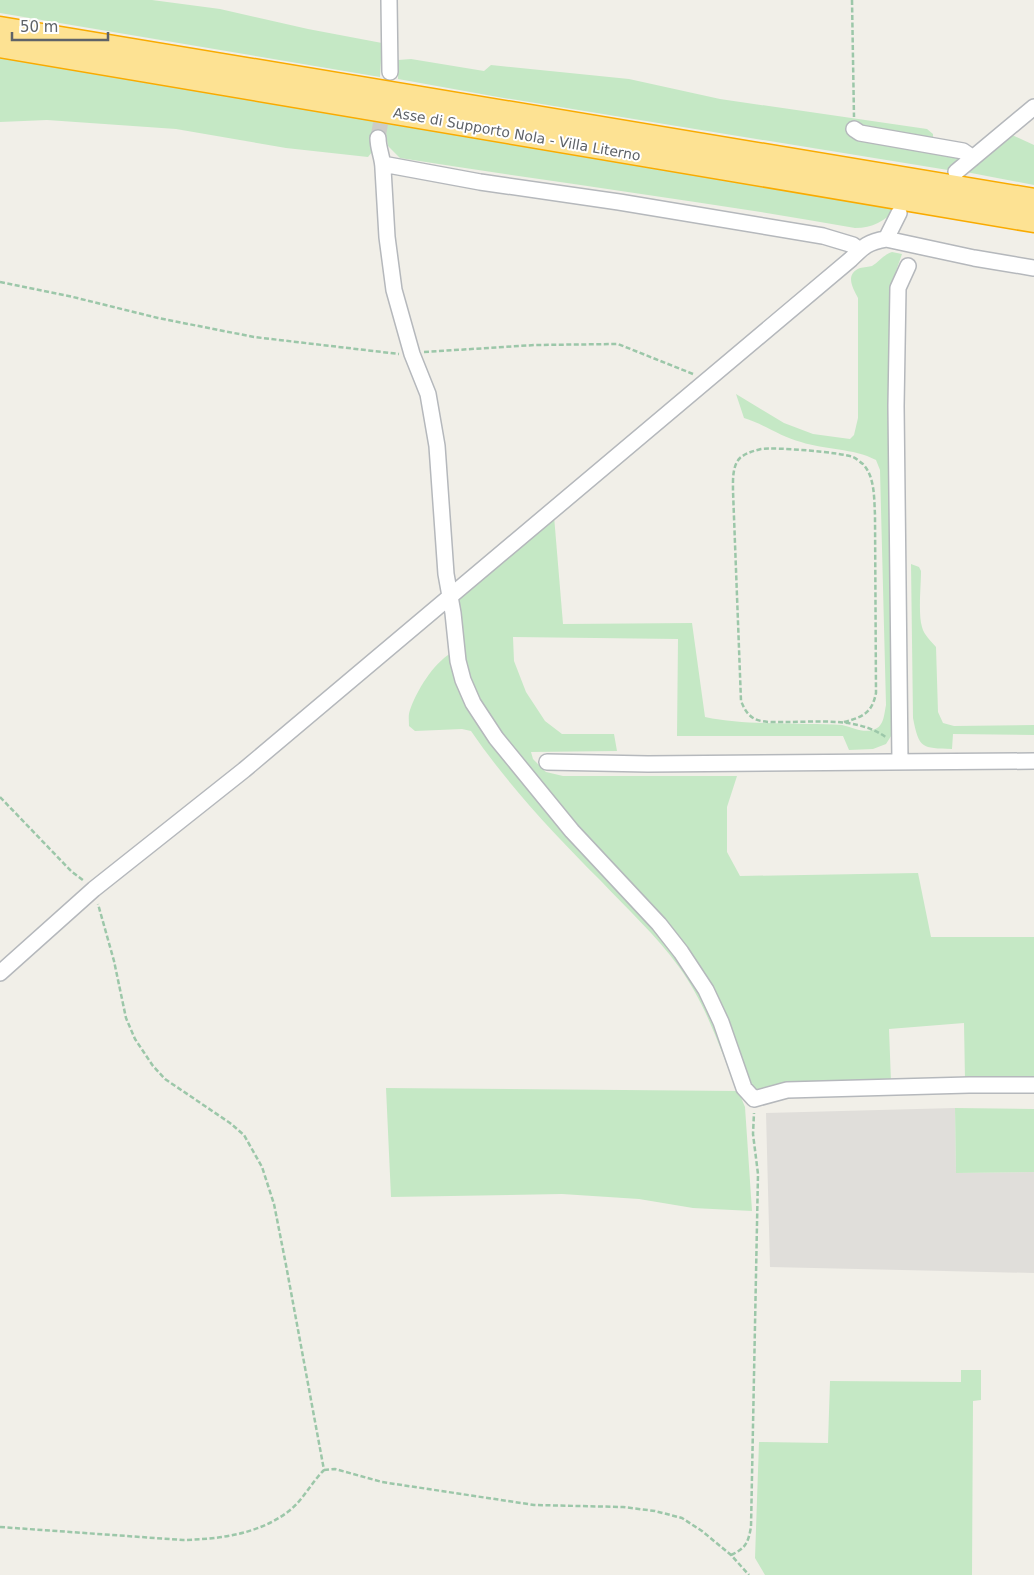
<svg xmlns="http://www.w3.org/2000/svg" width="1034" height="1575" font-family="'DejaVu Sans',sans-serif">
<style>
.industrial{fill:#e0deda}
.green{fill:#c5e8c5}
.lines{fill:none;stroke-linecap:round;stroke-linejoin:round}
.minor-tunnel{stroke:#ccccc8;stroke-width:15;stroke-dasharray:15 8;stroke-linecap:butt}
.minor-casing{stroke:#b5b8bc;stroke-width:18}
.highway-casing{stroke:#f9ab00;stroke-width:25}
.path{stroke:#9cc7a9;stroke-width:2.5;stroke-dasharray:5 2.5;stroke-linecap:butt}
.minor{stroke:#fff;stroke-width:15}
.highway{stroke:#fde293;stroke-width:22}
.labels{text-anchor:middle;stroke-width:4;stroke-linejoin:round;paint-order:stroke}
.street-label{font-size:14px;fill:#5f6368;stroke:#fff}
</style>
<rect width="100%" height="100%" fill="#f1efe8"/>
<path class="industrial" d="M955 1108 956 1173 1034 1172V1273L770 1267 766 1113Z"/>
<path class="green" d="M0 0H152L220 9 308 29 382 43 380 77 0 13Z
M0 57 897 209C884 221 873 228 855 228 704 201 552 182 400 158L388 146 386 133 382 129 375 134 372 152 368 157 286 148 176 129 47 120 0 122Z
M411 59 484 71 491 65 629 79 720 99 927 129 933 134V139L963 157 954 171 498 97 398 79V60Z
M1012 135 1034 145V185L966 172Z
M892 252 902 254 895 274 889 314 896 672 893 733 886 744 873 749 849 750 843 736H677L678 639 513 637 514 661 526 692 545 721 562 734H614L617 751 531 752 533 759 546 772 563 776H737L727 807V852L740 876 918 873 931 937H1034V1080H965L964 1023 889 1029 891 1082 760 1091 740 1095 745 1107 752 1211 693 1208 639 1199 562 1194 391 1197 386 1088 737 1091C720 1048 706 1004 679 967 656 935 627 909 600 880 554 834 508 785 471 731L462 729 415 731 409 726C409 721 408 715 410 710 417 690 433 664 451 653L446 607 554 516 563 624 692 623 705 717C738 724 774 723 808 724 819 724 831 724 842 725 851 727 863 733 872 730 884 728 884 715 886 705L880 470 876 460C853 448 825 450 801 442 781 437 764 424 744 418L736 394 784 423 813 434 850 439 854 435 858 418V298C852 287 845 274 860 268 864 267 869 267 872 266 879 262 883 255 892 252Z
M911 564 919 567 921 571C921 586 918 614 922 627 924 635 931 641 936 647L938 712 943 723 954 726 1034 725V735L953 734 952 749C922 748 919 749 913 718Z
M955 1108 1034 1109V1172L956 1173Z
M961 1370H981V1400L973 1401 972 1575H765L755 1558 759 1442 828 1443 830 1381 961 1382Z"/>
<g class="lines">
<path class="minor-tunnel" d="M378 138 384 103"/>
<defs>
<path id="minor" d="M389 0 390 72
M854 129 860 133 963 151 973 158
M378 138C378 149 383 158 383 169
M956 172 1034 107
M886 239 899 213
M860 250 853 245 823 236 619 202 480 182 388 165 383 169 387 237 394 290 412 354 428 394 437 446 446 574 453 613 458 661 463 680 473 703 496 738 572 831 659 924 681 952 706 990 721 1022 744 1088 754 1099 787 1090 969 1085H1034
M900 761 896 406 898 288 908 266
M547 762 648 764 1034 761
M0 973 94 889 244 770 851 259C864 246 868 242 886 239L974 258 1034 268"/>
<path id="highway" d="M0 28 1034 200
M0 46 1034 221"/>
</defs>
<use href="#minor" class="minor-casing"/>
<use href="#highway" class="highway-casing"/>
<path class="path" d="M852 0 854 117
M0 282 73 297 158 318 254 337 399 354
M424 352 535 345 618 344 693 374
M844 722C863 717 872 713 876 693L875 515C874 498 875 477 863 464 860 462 856 458 853 457 839 452 776 447 761 449 753 451 746 453 740 458 732 466 733 481 733 491L741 701C744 708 747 715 755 719 763 723 777 722 786 722 819 722 859 717 887 738
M0 797 72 872 84 881
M324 1470 335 1469 382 1482 534 1505 623 1507 655 1511 682 1518 702 1531 731 1555 749 1575
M0 1527 183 1540C221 1539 259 1534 289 1511 303 1500 312 1482 324 1470L286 1265 274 1204 262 1167 244 1135 230 1123 165 1079 153 1066 135 1039 126 1018 114 961 98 904
M731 1555C746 1548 748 1543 751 1527L758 1174 753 1134 754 1113"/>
<use href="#minor" class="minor"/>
<use href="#highway" class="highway"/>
</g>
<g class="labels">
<g class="street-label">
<text transform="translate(517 134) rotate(10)" y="5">Asse di Supporto Nola - Villa Literno</text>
</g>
</g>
<path d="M12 32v8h96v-8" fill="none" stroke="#5f6368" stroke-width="2.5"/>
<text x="20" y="32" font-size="15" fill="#5f6368" stroke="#ffffff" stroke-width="4" paint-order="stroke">50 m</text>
</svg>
